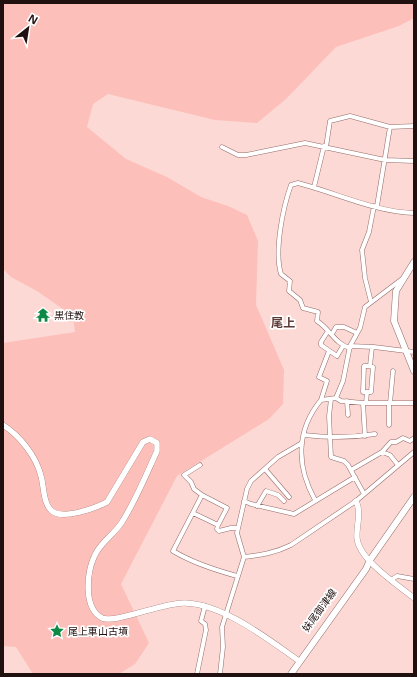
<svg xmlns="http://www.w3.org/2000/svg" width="417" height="677" font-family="'Noto Sans','Noto Sans JP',sans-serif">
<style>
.green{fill:#fdbfb9}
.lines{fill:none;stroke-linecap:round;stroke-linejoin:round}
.street-casing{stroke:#926c68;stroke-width:5}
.secondary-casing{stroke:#926c68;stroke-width:6}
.primary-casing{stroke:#926c68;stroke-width:7}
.street{stroke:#fff;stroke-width:4}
.secondary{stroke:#fff;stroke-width:5.5}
.primary{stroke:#fff;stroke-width:6}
.labels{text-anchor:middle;stroke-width:3.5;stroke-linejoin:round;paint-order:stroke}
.poi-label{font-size:10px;fill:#201110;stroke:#fff;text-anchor:start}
.street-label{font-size:10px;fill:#201110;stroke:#fff}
.quarter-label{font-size:12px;font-weight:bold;fill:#5c3a37;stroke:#fff}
</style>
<rect width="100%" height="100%" fill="#fcd9d5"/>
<path class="green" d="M3 3H414V18L399 26 336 47 286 99 257 123 215 120 108 94 93 104 87 127 126 159 167 177 201 197 228 206 247 215 258 241 256 305 284 370 283 404 269 419 177 476 121 584 149 643 135 664 119 674H33L16 647 3 646V343L75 332 73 316 37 291 11 277 3 269Z"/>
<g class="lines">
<defs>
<path id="street" d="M222 147 238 155H246L305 143 385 160 414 161
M326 147 330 121 350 116 390 127 414 126
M314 187 324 146
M377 206 390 127
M371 302 365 278 362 250 369 232 374 206
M328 331 321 342V345L337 356 343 346
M332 334 336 327H344L357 333
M350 346 374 347 414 352
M350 348C336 345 329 328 317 321L318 312 303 308 300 300 289 291 290 281 281 274C274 251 283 207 291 185L298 183 305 185C341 195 377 212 414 213
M367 392H363L364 366H370
M336 398 343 381 350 346 360 328 365 307 402 279
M331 399 329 416 331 457 344 461 348 465 364 494
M321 400 327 381 319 377 329 351
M347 401 348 415
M363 403 365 436
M366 403 367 392H371L373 367 370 366 372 347
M389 403V425
M390 403 393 371
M304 435C328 438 351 438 375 434
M382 452 391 442H396L403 438 410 441 414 438
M200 465 184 475 191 482 194 489 202 495
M265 469 289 497
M351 470 382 452 390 455 398 465
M315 500C296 466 296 430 321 400L336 398 341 401 363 403H414
M244 501 251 504 294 514 355 477
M257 506 266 491 278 495 284 501
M193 513 218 525 217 529 219 531 231 528H238
M218 525 227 508 202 495 173 551C193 563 215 570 237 576
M244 557C261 555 275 553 291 545L356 501 414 452
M391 580 397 576 414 579
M197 674 206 630 205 624 201 621 205 606
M220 674 223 647 222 627 244 557 237 533 247 489 251 481 278 457 302 443"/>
<path id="secondary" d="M3 425C20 436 36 456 41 476 44 486 43 504 52 511 63 520 96 508 107 502L143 442 150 439 157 443V451C146 475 136 500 122 522 114 535 100 542 94 557 87 573 83 608 102 618 115 624 164 602 185 603 223 604 268 639 299 661
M356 501C362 514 356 525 357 538 359 560 398 585 414 598"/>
<path id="primary" d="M414 262 396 291 394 321 414 371
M291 674 366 569 370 560 414 497"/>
</defs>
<use href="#street" class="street-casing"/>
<use href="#secondary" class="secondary-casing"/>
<use href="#primary" class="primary-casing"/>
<use href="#street" class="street"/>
<use href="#secondary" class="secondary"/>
<use href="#primary" class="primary"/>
</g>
<defs>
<symbol id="temple-bare" viewBox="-9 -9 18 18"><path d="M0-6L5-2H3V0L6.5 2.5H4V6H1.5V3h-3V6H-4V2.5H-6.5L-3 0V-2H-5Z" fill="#0c8944" stroke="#fff" stroke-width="2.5" paint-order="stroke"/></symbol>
<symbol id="sight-bare" viewBox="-9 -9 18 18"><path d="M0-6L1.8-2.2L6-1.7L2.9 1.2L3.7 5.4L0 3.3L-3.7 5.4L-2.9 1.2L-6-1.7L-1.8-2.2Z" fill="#0c8944" stroke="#fff" stroke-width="2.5" paint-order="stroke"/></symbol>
</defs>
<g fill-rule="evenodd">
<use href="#temple-bare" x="33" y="305" width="20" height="20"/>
<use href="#sight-bare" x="47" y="621" width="20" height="20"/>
</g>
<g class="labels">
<g class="poi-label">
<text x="54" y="319">黒住教</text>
<text x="68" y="635">尾上車山古墳</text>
</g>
<g class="street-label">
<text transform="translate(319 610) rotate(-54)" y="4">妹尾御津線</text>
</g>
<g class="quarter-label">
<text x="283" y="327">尾上</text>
</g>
</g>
<rect width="417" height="677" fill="none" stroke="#201110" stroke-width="8"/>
<g transform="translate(28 28) rotate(30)" stroke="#ffffff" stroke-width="3" paint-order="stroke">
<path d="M0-3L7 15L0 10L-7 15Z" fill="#201110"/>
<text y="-6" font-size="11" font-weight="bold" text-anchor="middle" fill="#201110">N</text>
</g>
</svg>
